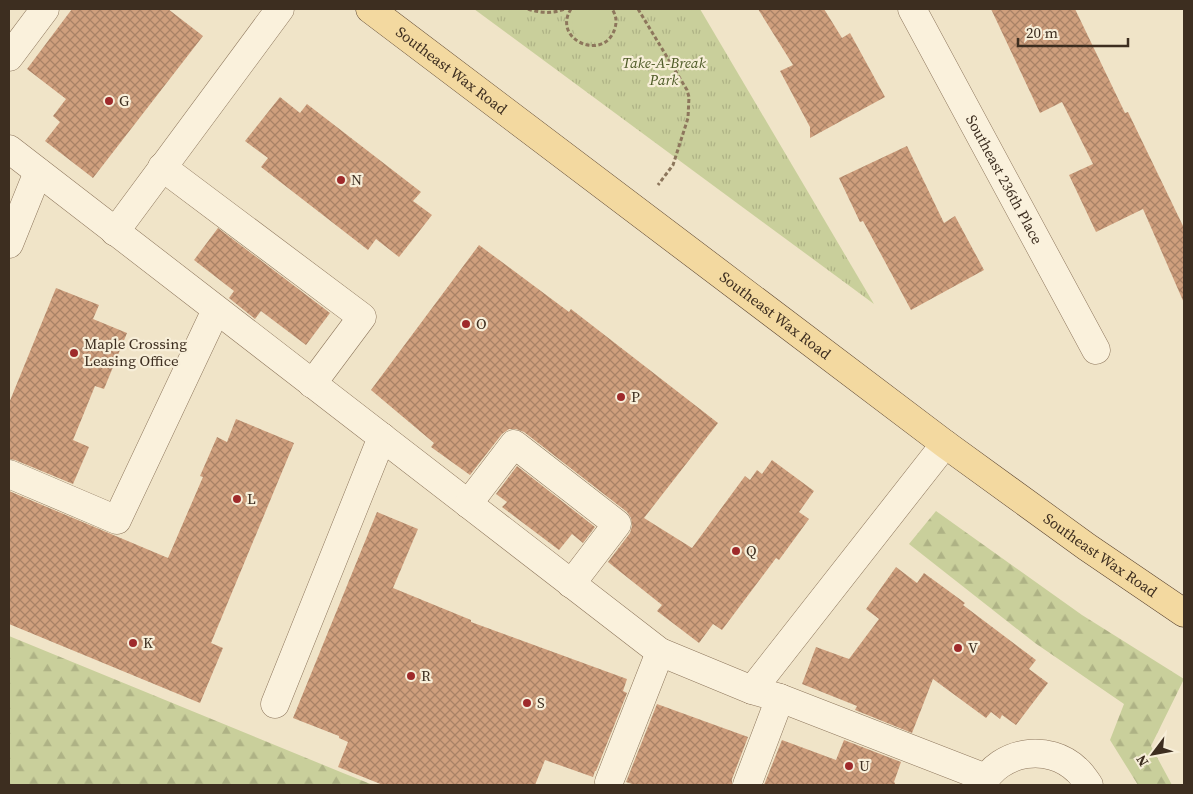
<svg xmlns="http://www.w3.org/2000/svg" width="1193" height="794" font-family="'Source Serif 4',serif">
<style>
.forest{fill:url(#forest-firs)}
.park{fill:url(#park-tufts)}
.garden{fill:#c9cf9b}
.building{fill:url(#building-cross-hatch)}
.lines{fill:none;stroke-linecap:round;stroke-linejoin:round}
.minor-casing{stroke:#8d765c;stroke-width:29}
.major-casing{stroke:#5b4430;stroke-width:29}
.path{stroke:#8d765c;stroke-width:3;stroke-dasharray:4 2.5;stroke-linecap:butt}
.minor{stroke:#faf1dc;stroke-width:28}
.major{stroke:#f3d9a0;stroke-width:28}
.poi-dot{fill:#9e2a2b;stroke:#f7eed8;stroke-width:2}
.labels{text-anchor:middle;stroke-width:4.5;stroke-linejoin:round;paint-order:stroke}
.park-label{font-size:15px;font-style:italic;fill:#4d5a26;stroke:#f7eed8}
.street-label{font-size:15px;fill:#3d2e20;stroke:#f7eed8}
.poi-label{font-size:15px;fill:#3d2e20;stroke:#f7eed8;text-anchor:start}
</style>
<defs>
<pattern id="forest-firs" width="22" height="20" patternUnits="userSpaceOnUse" patternTransform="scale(1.25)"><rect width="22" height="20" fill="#c9cf9b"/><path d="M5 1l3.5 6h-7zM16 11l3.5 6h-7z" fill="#aeb285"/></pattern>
<pattern id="park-tufts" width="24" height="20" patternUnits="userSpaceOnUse" patternTransform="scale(1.25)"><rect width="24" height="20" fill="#c9cf9b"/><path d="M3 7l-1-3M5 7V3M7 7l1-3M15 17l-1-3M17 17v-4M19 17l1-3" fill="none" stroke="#aeb285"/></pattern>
<pattern id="building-cross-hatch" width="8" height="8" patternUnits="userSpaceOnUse" patternTransform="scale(1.25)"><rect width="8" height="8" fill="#cf9f7d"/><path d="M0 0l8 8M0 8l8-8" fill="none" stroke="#a98266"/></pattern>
</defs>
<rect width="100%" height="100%" fill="#f0e4c8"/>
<path class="forest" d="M936 511 1082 615 1184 679 1151 746 1172 785H1138L1110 740 1124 704 1035 643 909 544Z
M9 636 343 773 373 785H9Z"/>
<path class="park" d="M474 9H700L874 304Z"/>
<path class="garden" d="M577 9H606C611 15 613 23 609 31 596 55 559 35 577 9Z"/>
<path class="building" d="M72 9H168L203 36 93 178 45 141 60 122 53 116 66 99 27 69Z
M758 9H824L842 38 850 33 885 97 810 138V127L780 71 793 65Z
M991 9H1075L1125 113 1128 112 1184 228V303L1143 209 1096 232 1069 175 1093 164 1062 102 1040 113Z
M280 97 300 113 307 104 421 192 413 201 432 215 399 257 376 239 368 250 261 167 268 158 245 141Z
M907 146 944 223 955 216 984 270 911 310 863 221 860 222 839 178Z
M218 228 330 313 306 345 261 311 255 319 229 298 234 291 194 260Z
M479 245 569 312 571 309 718 423 644 518 692 548 745 476 750 480 757 470 762 474 772 460 814 491 799 512 809 519 779 560 776 558 722 630 713 624 699 643 657 611 662 605 608 562 630 533 632 526 631 518 627 512 524 432 516 429H509L502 434 470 475 431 447 434 443 371 390Z
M56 288 99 305 93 319 127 333 104 389 95 386 73 440 89 447 73 484 15 460 9 459V403Z
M236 419 294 443 211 643 223 648 200 703 9 624V491L168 558 203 477 200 476 217 437 227 442Z
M517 466 595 527 583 543 572 534 559 550 502 507 507 502 496 494Z
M377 512 418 529 393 588 471 620V622L627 679 623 691 627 693 596 771H595L593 777 545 760 535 785H383L338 767 348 742 339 738V736L293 718Z
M896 567 917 583 924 573 965 603 963 605 1036 660 1029 669 1048 683 1016 725 1002 715 1000 719 991 712 986 718 933 679 912 733 855 710 857 706 802 684 816 647 849 659 879 619 866 609Z
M657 704 748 737 732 779V785H635L626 782Z
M782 740 836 760 844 740 901 762 894 782 895 783V785H764Z"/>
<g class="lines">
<defs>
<g id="minor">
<path id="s1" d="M912 9 1096 350"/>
<path d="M9 57 45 9"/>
<path d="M9 149 660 652 752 690 780 698 986 778"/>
<path d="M162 167 362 317 312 384"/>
<path d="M115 232 280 9"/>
<path d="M9 244 38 172"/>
<path d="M9 474 117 520 216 310"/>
<path d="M468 504 514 444 617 524 571 584"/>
<path d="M752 690 945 444"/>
<path d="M275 704 382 437"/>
<path d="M609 782 660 652"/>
<path d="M747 785 780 698"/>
<path d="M982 785C1000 750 1049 743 1077 770 1082 774 1085 780 1089 785"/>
</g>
<g id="major">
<path id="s2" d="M370 9 945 444 1087 547 1184 613"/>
</g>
</defs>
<use href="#minor" class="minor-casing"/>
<use href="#major" class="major-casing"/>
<path class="path" d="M528 9C540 13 552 14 565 9
M571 9C551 40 605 63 615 28 617 21 616 15 612 9
M638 9 687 90 689 97 688 118 673 165 658 185"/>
<use href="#minor" class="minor"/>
<use href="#major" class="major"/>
</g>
<g class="poi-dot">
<circle cx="109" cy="101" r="5"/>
<circle cx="341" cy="180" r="5"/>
<circle cx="466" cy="324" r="5"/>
<circle cx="74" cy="353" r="5"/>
<circle cx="621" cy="397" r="5"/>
<circle cx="237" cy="499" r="5"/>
<circle cx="736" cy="551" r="5"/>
<circle cx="133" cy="643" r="5"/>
<circle cx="958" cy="648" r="5"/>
<circle cx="411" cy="676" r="5"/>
<circle cx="527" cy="703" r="5"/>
<circle cx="849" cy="766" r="5"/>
</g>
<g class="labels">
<g class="park-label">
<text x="664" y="68">Take-A-Break<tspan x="664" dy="17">Park</tspan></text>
</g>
<g class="street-label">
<text dy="5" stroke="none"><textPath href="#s2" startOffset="102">Southeast Wax Road</textPath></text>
<text dy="5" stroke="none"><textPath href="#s1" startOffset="194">Southeast 236th Place</textPath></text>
<text dy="5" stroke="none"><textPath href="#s2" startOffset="508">Southeast Wax Road</textPath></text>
<text dy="5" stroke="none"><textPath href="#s2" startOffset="912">Southeast Wax Road</textPath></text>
</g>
<g class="poi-label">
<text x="119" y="106">G</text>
<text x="351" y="185">N</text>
<text x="476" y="329">O</text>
<text x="84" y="349">Maple Crossing<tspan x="84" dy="17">Leasing Office</tspan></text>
<text x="631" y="402">P</text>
<text x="247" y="504">L</text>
<text x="746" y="556">Q</text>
<text x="143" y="648">K</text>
<text x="968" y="653">V</text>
<text x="421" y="681">R</text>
<text x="537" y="708">S</text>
<text x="859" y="771">U</text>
</g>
</g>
<rect width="1193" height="794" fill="none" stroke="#3d2e20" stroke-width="20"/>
<g transform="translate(1153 754) rotate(238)" stroke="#f7eed8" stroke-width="4" paint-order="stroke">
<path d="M0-4L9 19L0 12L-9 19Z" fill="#3d2e20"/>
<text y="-8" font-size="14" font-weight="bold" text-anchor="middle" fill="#3d2e20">N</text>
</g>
<path d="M1018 38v8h110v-8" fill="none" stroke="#3d2e20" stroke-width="2.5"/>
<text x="1026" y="38" font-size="15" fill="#3d2e20" stroke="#f7eed8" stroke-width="4" paint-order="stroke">20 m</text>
</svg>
